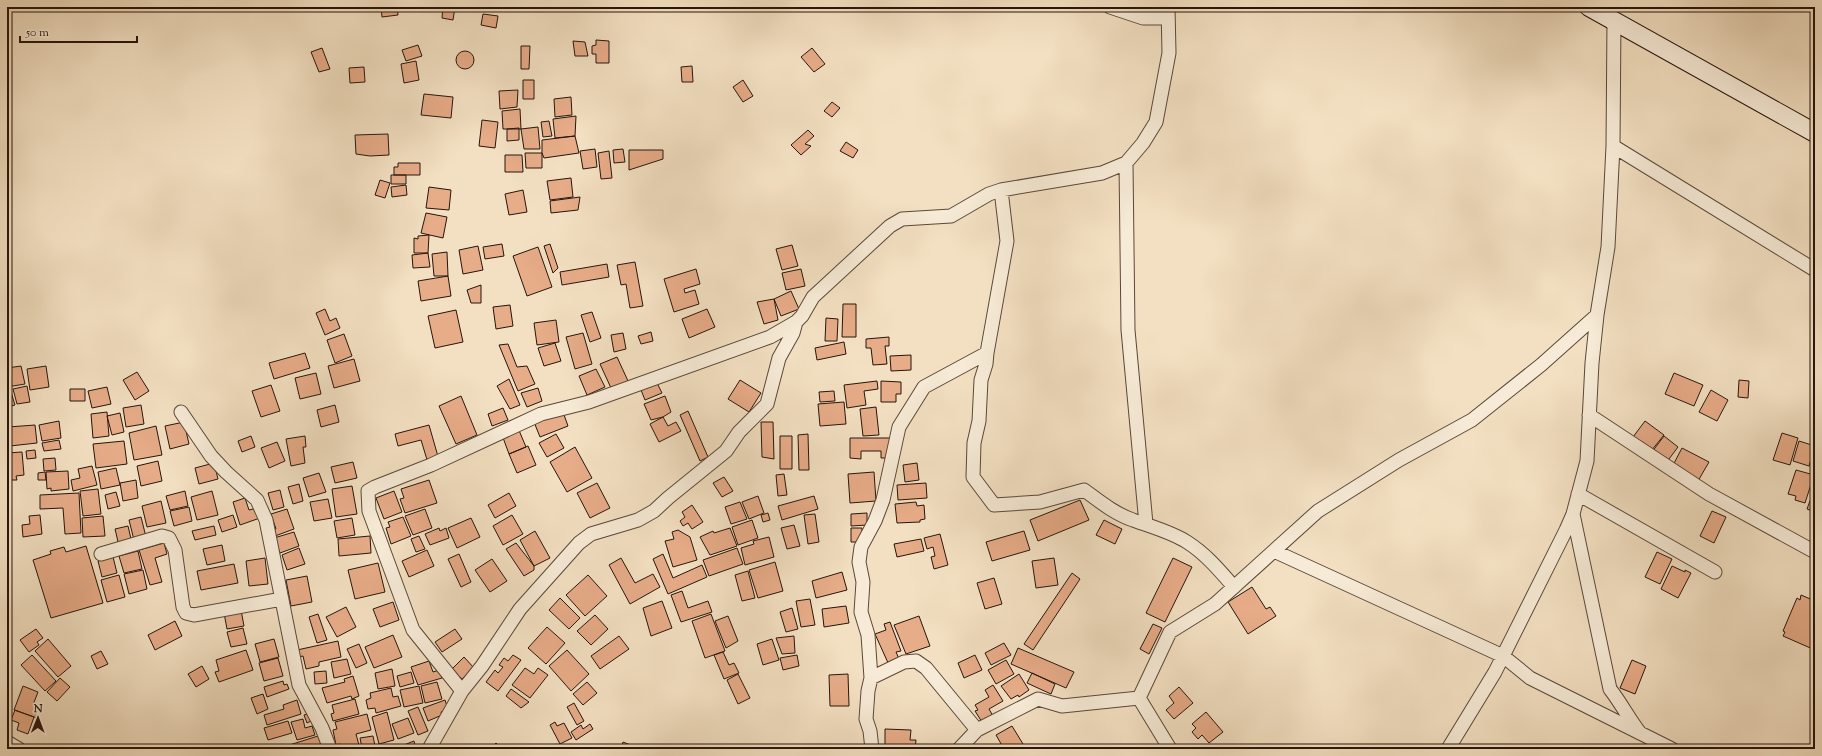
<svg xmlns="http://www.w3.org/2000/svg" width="1822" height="756" font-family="'Sorts Mill Goudy',serif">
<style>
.building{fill:#e7ac88;stroke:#26150c}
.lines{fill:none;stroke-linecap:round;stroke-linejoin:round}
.minor-casing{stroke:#59483a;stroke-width:15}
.secondary-casing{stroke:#26150c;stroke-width:20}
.minor{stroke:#f7ebd7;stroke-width:13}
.secondary{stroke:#f7ebd7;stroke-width:18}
</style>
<rect width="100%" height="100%" fill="#f3e0c2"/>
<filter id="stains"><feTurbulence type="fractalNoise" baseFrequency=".005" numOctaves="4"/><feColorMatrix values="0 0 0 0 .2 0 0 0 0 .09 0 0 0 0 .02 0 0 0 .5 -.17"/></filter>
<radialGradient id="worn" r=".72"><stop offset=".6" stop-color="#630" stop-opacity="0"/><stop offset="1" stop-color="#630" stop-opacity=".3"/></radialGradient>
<path class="building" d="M381 7H397L398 15 382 17Z
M443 7H455L453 20 442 18Z
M483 14 498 16 496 28 481 25Z
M596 40 609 41V63H596V54H592V46L596 45Z
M573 41 585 42 588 56H575Z
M418 45 422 56 406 61 402 50Z
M521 46H530L529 69H521Z
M322 48 330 69 319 72 311 52Z
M812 48 825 64 814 72 801 57Z
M456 60a9 9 0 1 1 18 0a9 9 0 1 1-18 0Z
M416 61 419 80 404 83 401 64Z
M692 66 693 82H682L681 67Z
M364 67 365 82 350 83 349 68Z
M523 80H534V99H523Z
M743 80 753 96 743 102 733 87Z
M518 90 517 107 500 109 499 91Z
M424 94 453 97 451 118 421 115Z
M571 97 572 115 555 117 554 99Z
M832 102 840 108 832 117 824 111Z
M520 109 521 129H503L502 111Z
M576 116 575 136 555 138 553 119Z
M482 120 498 122 495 148 479 146Z
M549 121 552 136 543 137 541 122Z
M538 127 540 149H524L521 129Z
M519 128V140L507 141V129Z
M808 130 814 136 805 144 811 146 801 155 791 145Z
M388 134 389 155 370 156 356 154 355 135Z
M575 136 579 153 544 158 542 153V140Z
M846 142 858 150 853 158 840 151Z
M595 149 597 167 583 169 580 151Z
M623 149 625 162 614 163 613 150Z
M629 150H663V159L629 170Z
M609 151 612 178 601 179 598 153Z
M525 153H542V168H526Z
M505 155H522L523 172H505Z
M398 163H420V175H394V167H398Z
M391 175H406V184H391Z
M571 178 573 197 550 200 547 181Z
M380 180 390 183 385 198 375 195Z
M406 185 407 195 392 197 391 187Z
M429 187 451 190 449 210 426 208Z
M523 190 527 212 509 215 505 194Z
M580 197 578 210 551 213 550 201Z
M426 213 447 217 443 238 421 233Z
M429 235 428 253H414V238L418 239V236Z
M502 244 504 256 485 259 483 247Z
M550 244 558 268 553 273 544 246Z
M792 245 798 266 782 270 776 249Z
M478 246 483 270 463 274 459 250Z
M538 247 552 287 527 296 513 256Z
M447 252 448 276H434L432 254Z
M428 253 430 267 413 268 412 255Z
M635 262 643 306 630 308 626 284 621 285 617 265Z
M607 264 609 277 562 285 560 272Z
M696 269 700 284 684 289 685 293 695 290 699 304 674 312 664 279Z
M801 269 805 286 786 290 782 273Z
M448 276 451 296 421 301 418 281Z
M481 285V303H471L467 290Z
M791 291 799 309 781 316 774 299Z
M774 299 778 320 764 324 757 302Z
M843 304H856V337H842Z
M510 305 513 326 496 329 493 307Z
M325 309 330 321 336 318 340 328 325 335 316 313Z
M707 309 715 327 689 338 682 319Z
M456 310 463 342 435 348 428 316Z
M592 312 601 338 590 342 581 315Z
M826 318 838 319 837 341H825Z
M556 320 559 342 537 345 534 323Z
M651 332 653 341 641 344 638 336Z
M583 333 592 364 575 369 566 337Z
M623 333 626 349 614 352 611 335Z
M344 334 352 356 335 363 327 340Z
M889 337V346H885L887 364 873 365 871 348H866V339Z
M844 342 846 354 817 360 815 348Z
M555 343 561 361 544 366 538 348Z
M508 344 517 367 527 366 535 384 518 391 499 345Z
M305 353 310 368 274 379 269 363Z
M911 355V370L891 371 890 356Z
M617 357 628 381 611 388 600 364Z
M354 359 360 381 334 388 328 366Z
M21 366 25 384 7 387V368Z
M46 366 49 387 30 390 27 369Z
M596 369 605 387 587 395 579 376Z
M137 372 149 391 135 400 123 380Z
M316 373 321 394 300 399 295 378Z
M1674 373 1703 385 1694 406 1665 394Z
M509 379 520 405 510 409 497 386Z
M740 380 761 393 749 412 728 399Z
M1739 380 1749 381 1748 398 1738 397Z
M877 381 878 389 864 391 866 405 847 408 844 385Z
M881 381 901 382V394H896V402H881Z
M657 383 662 393 645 400 641 390Z
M271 385 280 411 261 417 252 391Z
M27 386 30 402 17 404 13 389Z
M107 387 111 404 92 408 88 391Z
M538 388 542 401 527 407 521 393Z
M10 389 15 405 7 407V390Z
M70 389H85V401H70Z
M1711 390 1728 400 1717 421 1699 412Z
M834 391 835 401 820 402 819 392Z
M461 396 477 435 456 444 439 406Z
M665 396 671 412 663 417 651 420 644 404Z
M844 402 846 424 820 426 818 404Z
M141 405 144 424 126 427 123 408Z
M335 405 339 422 321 427 317 410Z
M876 407 879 435 863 436 860 409Z
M503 408 508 420 492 426 488 414Z
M688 411 708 457 700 461 680 415Z
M107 412 109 436 93 438 91 414Z
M563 412 568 426 540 437 534 422Z
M120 413 124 432 112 435 107 416Z
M663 417 668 426 676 422 681 431 659 442 650 424Z
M59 421 61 438 42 441 39 425Z
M1645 421 1664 435 1651 451 1633 437Z
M184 422 189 444 170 449 165 426Z
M761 422H773L774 459 762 457Z
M35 425 37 443 10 446 8 427Z
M429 425 439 460 428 463 421 440 398 446 395 434Z
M156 426 162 455 134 460 129 433Z
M518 428 526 447 509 454 502 435Z
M1782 433 1798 438 1790 465 1773 460Z
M556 434 564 448 547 457 539 443Z
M808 434 809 470H799L798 435Z
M251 436 255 447 242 452 238 441Z
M305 436 306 447H303L305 463 291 466 286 439Z
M780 436H792V469H780Z
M1664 436 1678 447 1666 463 1652 452Z
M850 438H892V458H881V451H861V459L850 458Z
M59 440 61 449 44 451 42 443Z
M124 441 127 464 96 468 93 444Z
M1799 441 1815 446 1809 466 1793 461Z
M277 442 285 461 269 468 261 448Z
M528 446 536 465 517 473 509 454Z
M575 447 592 478 567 492 550 462Z
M1682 448 1709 462 1698 481 1672 467Z
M35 450 36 458 27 459 26 451Z
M22 452 24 475 16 476 17 480H7V453Z
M1815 452V468L1810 467Z
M55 458 56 470 44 471 43 459Z
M158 461 162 481 141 486 137 466Z
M353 462 357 478 335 483 331 467Z
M214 463 218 479 199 484 195 468Z
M917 463 919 480 905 482 903 465Z
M92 466 97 485 73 491 71 480 80 478 78 469Z
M116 468 120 485 101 489 98 472Z
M1796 470 1814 475 1805 503 1795 500 1796 496 1788 494Z
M68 471 69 489 51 491V488L47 489 46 472Z
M45 472 46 480H38V473Z
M874 472 876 501 850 503 848 474Z
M319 473 326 492 309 497 303 478Z
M784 474 787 495 778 496 776 475Z
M724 477 733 491 722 497 713 483Z
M136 480 138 498 123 501 120 483Z
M429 480 437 503 405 513 400 499 404 498 401 489Z
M597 483 610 508 590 518 577 493Z
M926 483 927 498 898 500 897 485Z
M299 484 303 501 293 504 288 487Z
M352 486 357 514 336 517 332 489Z
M1815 487V512L1807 509Z
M98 489 101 514 83 516 80 491Z
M280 490 284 507 273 510 268 493Z
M185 491 188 506 170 510 166 496Z
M212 491 218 515 197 520 191 497Z
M394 491 402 512 384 519 376 498Z
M116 492 120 506 108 509 105 495Z
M79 493 81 533 65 534 63 508 40 509V495Z
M509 493 516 506 495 518 488 505Z
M758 496 764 513 749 519 742 502Z
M814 496 818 509 782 520 778 506Z
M245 498 249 510 257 508 260 518 240 525 233 502Z
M328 499 332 518 314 521 310 502Z
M1080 500 1089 520 1038 541 1030 520Z
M161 501 166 523 147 527 142 506Z
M740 502 747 519 731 524 725 507Z
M916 502 917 506 924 505 925 519 920 520V522L897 523 895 504Z
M692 505 703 522 692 529 688 523 683 526 680 521 685 517 682 512Z
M189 507 192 521 174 526 170 511Z
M287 509 294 529 275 536 273 530 276 529 271 514Z
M425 509 432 528 413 535 405 516Z
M1712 511 1726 517 1714 543 1700 536Z
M768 513 770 520 763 522 761 515Z
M867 513V525L851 526V514Z
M815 514 819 542 808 544 804 515Z
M40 515 42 534 23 537 22 525 30 524 29 516Z
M233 515 237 527 222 532 218 520Z
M512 515 523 534 503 545 493 526Z
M103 516 105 536 83 537 82 518Z
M141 517 146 537 134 540 129 520Z
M403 517 411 536 391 544 386 528 390 527 388 522Z
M352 518 355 535 337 538 334 521Z
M471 518 480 537 457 548 448 528Z
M752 520 758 538 738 545 732 527Z
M1104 520 1122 529 1115 544 1096 535Z
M794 525 800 546 787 549 781 528Z
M128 526 132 543 119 546 115 529Z
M214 526 216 535 195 540 192 531Z
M439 528 440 531 446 528 449 538 430 545 425 534Z
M730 528 737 546 710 555 700 537 713 531 714 533Z
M851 528H862V542H851Z
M678 530 690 537 697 560 673 567 665 541 674 539 672 532Z
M535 531 550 558 534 566 520 540Z
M1024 531 1030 550 992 561 986 542Z
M294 532 299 546 280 553 274 538Z
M940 534 948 565 934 569 931 557 935 556 933 547 927 549 924 538Z
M370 536 371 553 339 556 338 539Z
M419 536 425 549 416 552 411 539Z
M769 537 774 557 745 565 741 548 754 544 753 541Z
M921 539 924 551 897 557 894 544Z
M164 543 167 554 155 558 162 582 150 585 139 550Z
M516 543 534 566V570L524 576 506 549Z
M222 545 225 561 207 565 203 549Z
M86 546 103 603 51 618 33 560 51 554 50 551 64 547 66 552Z
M299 548 305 564 287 570 282 555Z
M737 548 743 564 709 576 703 560Z
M427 550 434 566 409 577 402 561Z
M138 551 142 569 124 573 119 556Z
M1657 552 1672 559 1660 584 1645 577Z
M459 554 471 582 461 587 448 559Z
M663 554 673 578 702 565 707 577 668 594 653 559Z
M113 557 117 573 102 577 98 561Z
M265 558 268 584 249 586 246 561Z
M621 558 635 583 653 574 660 587 630 604 609 565Z
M1054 558 1058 585 1036 588 1032 561Z
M1173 558 1192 567 1165 622 1146 613Z
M492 559 507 581 490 592 475 570Z
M775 562 783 591 758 598 749 570Z
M378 563 385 592 355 599 348 570Z
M234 564 238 583 201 590 197 571Z
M1672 566 1685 572V570L1691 573 1678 598 1661 589Z
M143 570 147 589 129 594 124 574Z
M748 571 755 598 742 601 735 575Z
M842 572 847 590 816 598 812 581Z
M1072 573 1080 579 1033 650 1024 644Z
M119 575 125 597 107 602 101 580Z
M588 575 607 596 585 616 566 595Z
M307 576 312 602 291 606 286 580Z
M994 578 1002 604 985 609 977 583Z
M1252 587 1266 609 1270 607 1276 616 1248 634 1228 602Z
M682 591 688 608 708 601 712 612 681 622 671 595Z
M1801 595 1815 601V650L1783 636 1785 632 1783 631 1797 598 1800 600Z
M560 598 580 618 569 629 549 610Z
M810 599 815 625 801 627 796 601Z
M662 601 672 628 651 636 643 608Z
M393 602 399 620 380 627 373 609Z
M846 606 849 623 824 627 822 609Z
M346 607 356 627 337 637 326 617Z
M792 608 798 629 786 632 780 612Z
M241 610 244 626 227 629 224 613Z
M318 614 327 640 317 643 309 617Z
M711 614 725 651 705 658 692 621Z
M595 615 608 629 591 645 577 631Z
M728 616 738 641 726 648 715 621Z
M919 616 930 646 906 654 894 625Z
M175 621 182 636 155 650 148 635Z
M890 622 901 651 896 652 900 661 889 665 875 634 886 630 884 624Z
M1153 624 1162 628 1149 654 1140 649Z
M547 627 565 643 546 664 528 648Z
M243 628 247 644 231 647 227 632Z
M36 629 43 638 37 642 39 645 29 652 20 640Z
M455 629 462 639 442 652 435 642Z
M393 635 402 657 374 668 365 647Z
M619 636 629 649 600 669 591 656Z
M794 636 795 653 782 654 776 638Z
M48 639 71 666 58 677 35 651Z
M274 639 279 657 260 662 255 644Z
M772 639 779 660 763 665 757 644Z
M338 641 341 657 319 662V666L306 669 303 656 298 657 297 650Z
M1004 643 1011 655 991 665 985 653Z
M359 644 367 663 356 668 347 649Z
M1018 648 1074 672 1066 688 1011 664Z
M246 650 253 670 219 682 215 672 219 671 216 660Z
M567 650 589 674 571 691 549 666Z
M101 651 108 664 97 669 91 656Z
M723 652 729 665 734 663 739 673 724 679 714 655Z
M32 655 56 681 45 691 21 665Z
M513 655 521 660 498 691 486 682 495 670 498 673 503 667 499 665 504 658 508 661Z
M797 655 799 666 783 670 780 658Z
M975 655 982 670 964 678 958 663Z
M464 657 474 668 462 679 452 669Z
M278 658 283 676 264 681 259 663Z
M347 659 351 674 334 678 331 662Z
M1006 660 1014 674 996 684 988 670Z
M1632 660 1646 666 1635 694 1620 688Z
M429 661 433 672 439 670 442 678 418 685 411 667Z
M202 666 209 679 196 687 188 674Z
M525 668 534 674 538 668 548 675 530 698 512 685Z
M392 669 395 686 378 689 375 673Z
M326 671 327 683 315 684 314 672Z
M411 672 414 683 400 687 397 676Z
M1032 673 1055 684 1051 694 1027 683Z
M738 674 750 698 738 704 727 680Z
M848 674 849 706H830L829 675Z
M1019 674 1029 690 1019 697 1018 695 1011 699 1001 686Z
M353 676 359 696 352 699 351 696 327 703 322 688 345 682 344 679Z
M60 678 70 687 57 701 47 692Z
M283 681 284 685 287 684 289 689 267 697 264 687Z
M437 682 442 699 425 703 421 686Z
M587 682 597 693 583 705 573 694Z
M993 685 1003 701 989 709 993 716 982 722 975 711 978 710 975 705 989 697 985 690Z
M23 686 38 692 33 705 41 707 37 718 14 710Z
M419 686 423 703 404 707 400 690Z
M1179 687 1193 703 1174 719 1166 710 1174 703 1169 696Z
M391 688 393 697 398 696 401 706 376 713 375 708 368 709 366 700 371 698 370 693Z
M511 689 529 702 521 708 506 696Z
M263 694 268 709 257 714 251 698Z
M355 699 359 714 333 721 331 714 334 713 332 705Z
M297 700 301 714 267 725 264 715 284 709 283 705Z
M445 700 448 709 441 712 442 715 428 721 423 708Z
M574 703 584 721 577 725 567 707Z
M418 707 428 731 418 735 408 711Z
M15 710 34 717 28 734 17 730 19 723 11 720Z
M387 712 394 740 379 744 372 717Z
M1206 712 1223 732 1209 743 1202 735 1198 739 1192 732 1196 728 1192 724Z
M311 713 313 720 307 723 304 715Z
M367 714 371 730 356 734 360 749H341L340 744 336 745 333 730 337 729 335 722Z
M408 718 414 733 398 739 392 724Z
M303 719 305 728 312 726 315 735 297 740 291 722Z
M288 721 292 733 268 740 264 728Z
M555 722 557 726 564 723 572 738 560 744 550 725Z
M590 724 593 729 576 740 571 732 581 725 583 729Z
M1012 726 1023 744 1015 749H1004L996 735Z
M885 729 911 730 910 740H916L915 749H885Z
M318 736 323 749H284L283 747Z
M373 736 375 746 362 748 360 738Z
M414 741 416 749H405L404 745Z
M623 742 638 748 637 749H621Z
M496 743 502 749H490Z
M557 744 560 749H546Z
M568 746H585V749H568Z"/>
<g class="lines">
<defs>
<path id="minor" d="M1110 7 1143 18H1168
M1613 146 1815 270
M1126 163 1128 330 1146 524
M1001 190 1007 241 987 353 986 364 981 380 979 421 974 443 973 477 994 505 1040 502 1084 490C1099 501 1115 514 1133 520 1152 527 1171 532 1187 542 1206 554 1220 571 1234 587
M181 412 211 456 226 472 257 500 266 520 299 685 322 728 330 749
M1589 415 1709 494 1815 552
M1578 494 1715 572
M1573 514 1610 689C1621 703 1629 719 1640 733
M1274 551 1503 656 1530 678 1672 749
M101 554 162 536 169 538 175 550 183 607 186 613 194 615 282 599
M871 678 904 662 916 661 926 668 977 730
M462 691 413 630 369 511 368 491 375 487 431 465 541 414 589 402 770 337 796 322
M1139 698 1170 749
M7 742 19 749
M429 749 462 691 482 666 520 609 579 543 591 534 638 520 654 511 668 498 726 451 739 432 767 404 779 358 793 333 796 322 802 316 813 297 890 226 902 219 951 216 989 194 1001 190 1102 173 1126 163 1143 143 1156 122 1169 53 1168 7
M872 749 870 731 866 719 868 691 871 678 868 635 861 612 863 582 859 562 861 547 875 521 883 500 899 427 924 387 987 353
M959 749 977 730 1038 699 1062 706 1139 698 1170 632 1215 604 1318 511 1399 460 1472 420 1541 365 1597 315
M1448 749 1495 672 1566 530 1573 514 1587 461 1592 363 1597 315 1608 247 1613 146 1614 20"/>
<path id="secondary" d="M1589 7 1815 133"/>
</defs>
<use href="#minor" class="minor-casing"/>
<use href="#secondary" class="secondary-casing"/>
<use href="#minor" class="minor"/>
<use href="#secondary" class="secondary"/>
</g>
<rect width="1822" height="756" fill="none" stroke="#f3e0c2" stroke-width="24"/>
<rect x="8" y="8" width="1806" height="740" fill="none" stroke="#26150c" stroke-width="2"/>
<rect x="12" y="12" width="1798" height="732" fill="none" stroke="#26150c"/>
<g transform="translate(38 718) rotate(1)" stroke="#f7ebd7" stroke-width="3" paint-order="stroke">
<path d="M0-3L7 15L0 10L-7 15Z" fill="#26150c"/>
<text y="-6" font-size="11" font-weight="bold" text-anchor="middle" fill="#26150c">N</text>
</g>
<path d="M20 36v6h117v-6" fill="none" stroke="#26150c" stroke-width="2"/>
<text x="26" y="36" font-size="12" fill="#26150c" stroke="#f7ebd7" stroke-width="3" paint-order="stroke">50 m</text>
<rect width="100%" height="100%" filter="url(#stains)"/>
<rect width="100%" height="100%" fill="url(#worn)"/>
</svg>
